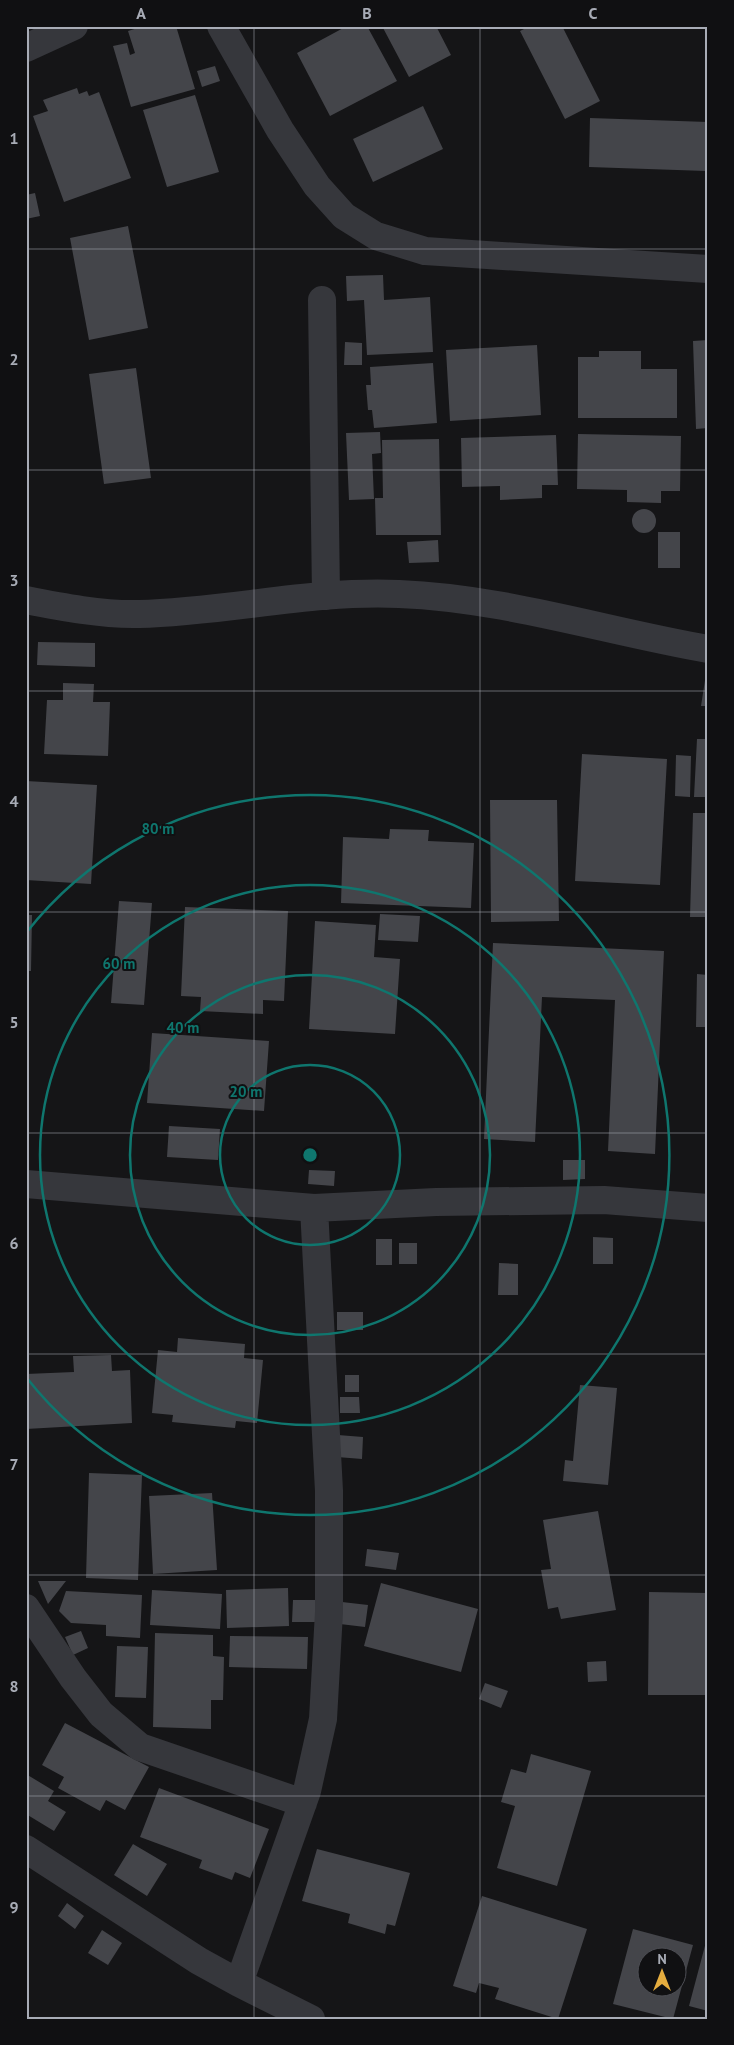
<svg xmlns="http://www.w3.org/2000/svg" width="734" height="2045" font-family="'PT Sans',sans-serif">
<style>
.building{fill:#44454a;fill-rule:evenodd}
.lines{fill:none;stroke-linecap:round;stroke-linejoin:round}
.minor{stroke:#36373c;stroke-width:28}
.grid{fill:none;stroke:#a8acb6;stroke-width:1;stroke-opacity:0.55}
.ring{fill:none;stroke:#0f766e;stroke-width:2.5}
.centre{fill:#0f766e;stroke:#101012;stroke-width:2.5}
.ring-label{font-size:15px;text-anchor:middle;font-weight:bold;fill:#0f766e;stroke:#101012;stroke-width:4;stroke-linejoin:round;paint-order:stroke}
.neatline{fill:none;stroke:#a8acb6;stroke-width:2}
.grid-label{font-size:16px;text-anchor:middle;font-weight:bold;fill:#a8acb6}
</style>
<rect width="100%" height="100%" fill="#151517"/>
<path class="building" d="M144 26H176L195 89 131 107 113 46 127 43 130 55 135 53 128 31Z
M347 26H367L397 81 330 116 297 53Z
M382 26H436L451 55 409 77Z
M530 26H562L600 101 565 119 520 31Z
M215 66 220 81 202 87 197 71Z
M77 88 79 94 87 91 89 96 99 92 131 178 64 202 33 116 48 111 43 100Z
M195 95 219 172 167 187 143 110Z
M423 106 443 149 373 182 353 139Z
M590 118 708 122 706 171 589 167Z
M35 193 40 216 26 219V195Z
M128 226 148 328 89 340 70 238Z
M383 275 384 300 430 297 433 352 367 355 364 300 347 301 346 276Z
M708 340V428L696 429 693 341Z
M345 342 362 343V365H344Z
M537 345 541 415 450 421 446 350Z
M599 351H641V369H677V418H578V357H599Z
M433 363 437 423 374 428 372 410H368L366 385H371L370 367Z
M136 368 151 478 104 484 89 374Z
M380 432 381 453 372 454 374 499 349 500 346 433Z
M578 434 681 436 680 491H661V503L627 502V490L577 489Z
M556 435 558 485H542V498L500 500V486L462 487 461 438Z
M439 439 441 535H376L375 498H383L382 440Z
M632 521a12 12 0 1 1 24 0a12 12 0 1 1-24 0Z
M658 532H680V568H658Z
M438 540 439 562 409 563 407 542Z
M38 642 95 643V667L37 665Z
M706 674H708V706H701Z
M63 683 94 684 93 702H110L108 756 44 754 47 700H63Z
M697 739H708V797H694Z
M582 754 667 759 660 885 575 881Z
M676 755 691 756 690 797 675 796Z
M26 781 97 785 91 884 26 880Z
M490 800H557L559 921 491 922Z
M693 813H708V917H690Z
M390 829 429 830 428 841 474 843 471 908 341 903 343 837 389 839Z
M119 901 152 903 144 1005 111 1003Z
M185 907 288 911 284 1001 263 1000V1014L200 1011 201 997 181 996Z
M380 914 420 916 418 942 378 940Z
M26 915H32L31 971H26Z
M315 921 376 925 374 957 400 959 395 1034 309 1029Z
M493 943 664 951 655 1154 608 1151 615 1000 542 997 535 1142 484 1139Z
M697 974 708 975V1027H696Z
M152 1033 269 1041 264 1111 147 1103Z
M169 1126 220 1129 218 1160 167 1157Z
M563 1160H585V1179L563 1180Z
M309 1170 335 1171 334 1186 308 1184Z
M593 1237 613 1238V1264H593Z
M376 1239H392V1265H376Z
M399 1243H417V1264H399Z
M499 1263 518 1264V1295H498Z
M337 1312H363V1330H337Z
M178 1338 245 1344 244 1358 263 1360 257 1423 236 1421 235 1428 172 1422 173 1415 152 1413 158 1350 177 1352Z
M111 1355 112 1371 130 1370 132 1423 26 1429V1374L74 1372 73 1356Z
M345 1375H359V1392H345Z
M580 1385 617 1388 608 1485 563 1481 565 1460 573 1461Z
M340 1397H359L360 1413H340Z
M338 1435 363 1437 362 1459 337 1457Z
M89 1473 142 1475 138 1580 86 1578Z
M212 1493 217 1570 153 1574 149 1496Z
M598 1511 616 1610 561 1619 558 1607 548 1609 541 1570 551 1569 543 1520Z
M367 1549 399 1553 396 1570 365 1566Z
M38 1581H66L48 1604Z
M381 1583 478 1609 461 1672 364 1646Z
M288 1588 289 1626 227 1628 226 1590Z
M152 1590 222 1594 220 1629 150 1625Z
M66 1591 142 1595 140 1638 106 1636V1625L71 1623 59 1611Z
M649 1592 707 1593 708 1654H705V1695H648Z
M293 1600H316V1622H292Z
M342 1602 368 1605 365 1627 340 1624Z
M81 1631 88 1648 73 1655 65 1637Z
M155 1633 213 1635V1656L224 1657 223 1700H211V1729L153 1727Z
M230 1636 308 1637 307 1669 229 1667Z
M117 1646 148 1647 146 1698 115 1697Z
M606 1661 607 1681 588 1682 587 1662Z
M485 1683 508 1691 501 1708 479 1699Z
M65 1723 149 1767 125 1810 106 1800 100 1811 58 1788 64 1777 42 1765Z
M531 1754 591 1771 557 1886 497 1868 515 1806 501 1802 511 1769 526 1773Z
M26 1774 54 1791 48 1801 66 1812 54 1831 26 1814Z
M159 1788 269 1829 250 1878 235 1872 232 1880 199 1868 202 1860 140 1837Z
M133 1844 167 1864 147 1896 114 1875Z
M317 1849 410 1873 395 1926 387 1924 385 1934 348 1923 350 1914 302 1901Z
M482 1896 587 1929 558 2019 495 1999 499 1988 479 1983 476 1993 453 1986Z
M67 1903 84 1916 75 1929 58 1916Z
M633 1929 693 1945 673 2019 613 2004ZM646 1958H676V1988H646Z
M102 1930 122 1943 108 1965 88 1953Z
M706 1942H708V2011L689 2006Z"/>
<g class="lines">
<path class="minor" d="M221 26 280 130 317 186 344 216 376 236 425 251 708 269
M26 48 74 26
M322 300 326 596
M26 600C61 607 103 615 139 614 226 612 311 590 399 594 504 598 605 631 708 649
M26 1184 314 1208 436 1202 604 1200 708 1208
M26 1608 73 1678 101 1714 140 1747 303 1803
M26 1849 199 1961 239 1983 311 2019
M239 1983 307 1791 323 1719 329 1612V1491L314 1208"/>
</g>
<path class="grid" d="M254 26V2019M480 26V2019M26 249H708M26 470H708M26 691H708M26 912H708M26 1133H708M26 1354H708M26 1575H708M26 1796H708"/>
<g class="ring">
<circle cx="310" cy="1155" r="90"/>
<circle cx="310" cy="1155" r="180"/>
<circle cx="310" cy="1155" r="270"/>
<path d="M26 933A360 360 0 1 1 26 1377"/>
</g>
<circle cx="310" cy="1155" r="8" class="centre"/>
<g class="ring-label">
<text x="158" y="834">80 m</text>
<text x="119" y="969">60 m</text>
<text x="183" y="1033">40 m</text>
<text x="246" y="1097">20 m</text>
</g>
<rect width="734" height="2045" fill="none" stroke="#101012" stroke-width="55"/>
<g transform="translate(662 1972)"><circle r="24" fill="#101012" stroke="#4d4e54"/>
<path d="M0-4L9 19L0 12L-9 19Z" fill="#e5ad3f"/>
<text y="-8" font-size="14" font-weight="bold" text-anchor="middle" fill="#a8acb6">N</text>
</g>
<rect x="28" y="28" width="678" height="1990" class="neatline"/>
<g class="grid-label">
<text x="141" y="19">A</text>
<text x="367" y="19">B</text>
<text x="593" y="19">C</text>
<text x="14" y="144">1</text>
<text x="14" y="365">2</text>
<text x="14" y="586">3</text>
<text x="14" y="807">4</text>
<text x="14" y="1028">5</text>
<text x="14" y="1249">6</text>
<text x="14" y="1470">7</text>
<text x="14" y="1692">8</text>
<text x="14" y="1913">9</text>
</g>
</svg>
